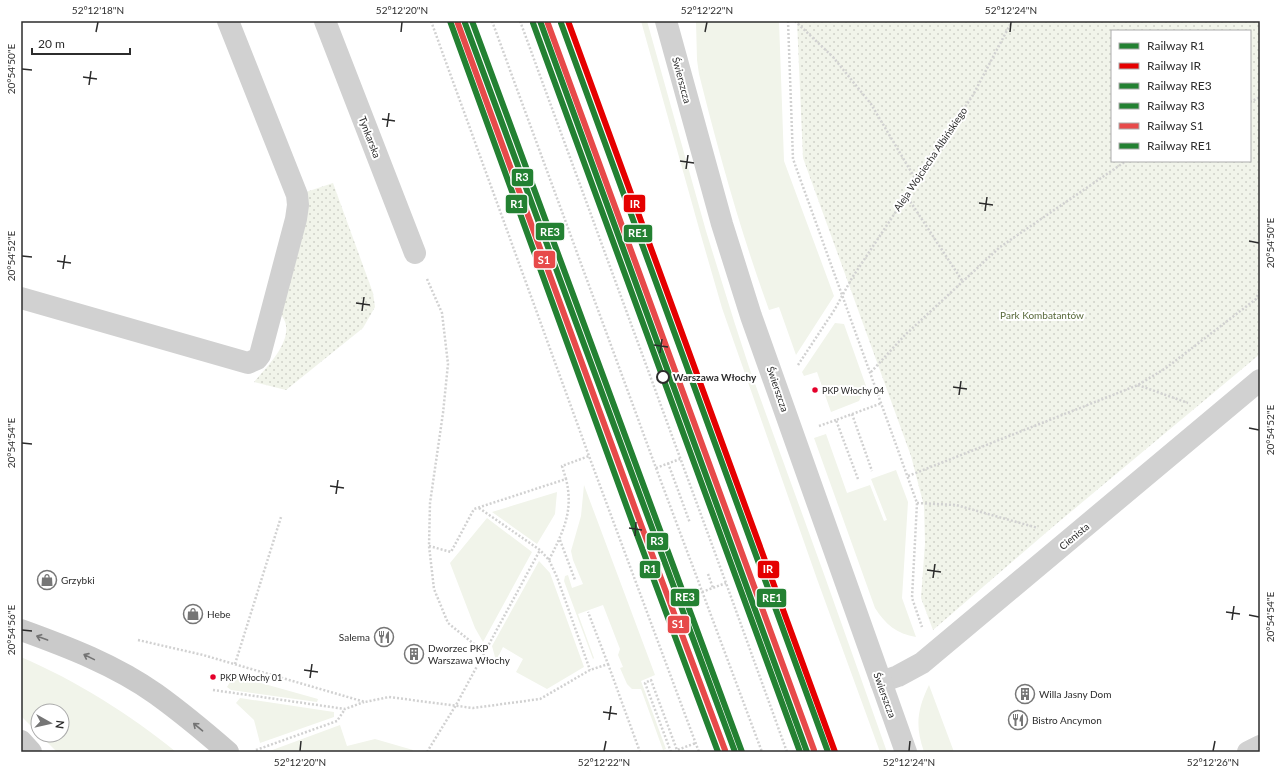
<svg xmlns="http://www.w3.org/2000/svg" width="1281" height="773" font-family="Lato,sans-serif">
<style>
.grass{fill:#f1f4ea}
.park{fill:url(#park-dots);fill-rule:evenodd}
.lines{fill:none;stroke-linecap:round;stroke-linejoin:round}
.path{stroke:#d1d1d1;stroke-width:2.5;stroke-dasharray:2 2;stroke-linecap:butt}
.minor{stroke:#d1d1d1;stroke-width:22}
.tertiary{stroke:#d1d1d1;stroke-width:22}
.secondary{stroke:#cacaca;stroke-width:22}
.rail-1-casing{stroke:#fff;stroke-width:9}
.rail-2-casing{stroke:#fff;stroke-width:9}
.rail-3-casing{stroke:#fff;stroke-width:9}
.rail-4-casing{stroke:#fff;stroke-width:9}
.rail-5-casing{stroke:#fff;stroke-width:9}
.rail-6-casing{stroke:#fff;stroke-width:9}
.rail-1{stroke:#238132;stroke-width:6}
.rail-2{stroke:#e50000;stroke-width:6}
.rail-3{stroke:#238132;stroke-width:6}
.rail-4{stroke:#238132;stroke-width:6}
.rail-5{stroke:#e74a4a;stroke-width:6}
.rail-6{stroke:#238132;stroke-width:6}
.oneway{stroke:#737373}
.ticks{fill:none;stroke:#2c2c2c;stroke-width:1.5}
.stop-dot{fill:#fff;stroke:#2c2c2c;stroke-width:2}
.bus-dot{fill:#e4002b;stroke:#fff;stroke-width:1.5}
.labels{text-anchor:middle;stroke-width:4;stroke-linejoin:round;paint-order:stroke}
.bus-label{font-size:9px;fill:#2c2c2c;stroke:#fff;text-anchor:start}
.street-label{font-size:10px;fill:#2c2c2c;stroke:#fff}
.park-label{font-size:10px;fill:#576839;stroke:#fff}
.stop-label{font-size:10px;font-weight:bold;fill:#2c2c2c;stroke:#fff;text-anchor:start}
.poi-label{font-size:10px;fill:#2c2c2c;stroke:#fff;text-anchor:start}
.line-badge{stroke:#fff;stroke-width:1.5}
.badge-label{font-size:11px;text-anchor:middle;font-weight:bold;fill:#fff}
.neatline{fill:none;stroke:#2c2c2c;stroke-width:1.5}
.ticks-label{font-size:10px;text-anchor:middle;fill:#2c2c2c}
</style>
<defs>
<pattern id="park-dots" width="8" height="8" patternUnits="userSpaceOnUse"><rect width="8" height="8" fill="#f1f4ea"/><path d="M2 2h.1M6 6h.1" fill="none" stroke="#cfd1c9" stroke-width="1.8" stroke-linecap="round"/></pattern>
</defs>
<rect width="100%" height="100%" fill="#fff"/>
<path class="grass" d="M641 21H647L706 231 734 321 749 367 825 577 887 752H880L817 579 722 308 700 232Z
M696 21H779L784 161 834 296 796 355 779 307 769 310C741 233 719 154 699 74L697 60Z
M835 323 844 324 866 386 859 401 831 412 817 372 804 376 802 372Z
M826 434 847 493 870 485 884 521 887 520 871 479 896 470 908 502 902 598 916 637C897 634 885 624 875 608L814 438Z
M584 485 655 675 641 681 666 749 663 750 641 689H632L627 684 620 668 623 667 618 655 620 649 603 605 578 614 594 658 593 659 564 581 565 576 568 575 572 588 583 584 573 560 571 551 581 516Z
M557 492 555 514 537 544 492 512Z
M487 518 532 552 483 642 475 628 450 563Z
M539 561 550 573 584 667 547 689 516 672 523 659 503 647 496 661 492 646Z
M21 657C75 680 131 715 176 752H57L40 735H62V711H38V733L21 716Z
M233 677 261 683 318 699 317 702 231 690 227 687Z
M929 685 954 752H924C915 726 917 710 929 685Z
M240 698 334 712V717L260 743 254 720 236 703Z
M340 725 347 746 375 739 413 750 412 752H267Z"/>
<path class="park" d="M797 21H1260V354L1055 525 933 630 921 598 925 543 924 506 911 456 803 158ZM1112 31H1250V161H1112Z
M333 183 373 293 375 307 363 328 286 390 254 382C266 368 289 345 286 326 286 322 283 318 281 314L303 193Z"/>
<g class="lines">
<path class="path" d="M431 21 589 456 699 752
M492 21 656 468 762 752
M520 21 726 583 787 752
M788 21 793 159 917 503 912 598 922 627
M795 21 833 57 871 104 916 180
M1250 102 1260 97
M906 195 963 282
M427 279 442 313 448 364 443 413 430 503 429 546 434 589 448 623 484 652
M798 365 835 309 852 278 973 95 1012 21
M871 372 905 335 1000 247 1126 161
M1138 385 1188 403
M852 414 872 471
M819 426 836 420
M668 463 690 523
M656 468 680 459
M908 476 1138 385 1166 368 1256 299 1260 290
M858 479 836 420 882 403
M917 503 956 505 1038 528
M479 508 540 550 549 560 557 577 590 670
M560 540 575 580
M429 546 451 552 474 509 566 479 562 466 589 456
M549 560C563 532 574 511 566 479
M708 574 713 588
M702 592 726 583
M138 640 203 655 365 702 389 697 473 708 540 699 590 670 608 664 588 612
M235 664 281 517
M608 664 640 752
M213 690 345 709 364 702
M256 750 337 721 345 709
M427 752 456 705 540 550
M671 752 645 683 651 680 677 750 696 743"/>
<path class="minor" d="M325 21 415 253
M21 298 248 363 257 359 260 355 296 219 298 205 297 195 228 21
M881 682 898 676 922 663 1260 380"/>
<path class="tertiary" d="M666 21 722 224 751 316 906 752
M1248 752 1260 746"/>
<path class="secondary" d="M21 630C68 647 115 665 156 694 181 712 205 732 228 752
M21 741 31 752"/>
<defs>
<path id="rail-1" d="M450 21 633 524 718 752
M540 21 807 752"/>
<path id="rail-2" d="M568 21 835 752"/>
<path id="rail-3" d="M472 21 742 752"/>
<path id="rail-4" d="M465 23 735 752
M533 23 800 752"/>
<path id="rail-5" d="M457 21 640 522 725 750
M547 21 814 750"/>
<path id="rail-6" d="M561 23 828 752"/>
</defs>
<use href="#rail-1" class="rail-1-casing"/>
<use href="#rail-2" class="rail-2-casing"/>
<use href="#rail-3" class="rail-3-casing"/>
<use href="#rail-4" class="rail-4-casing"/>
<use href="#rail-5" class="rail-5-casing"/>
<use href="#rail-6" class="rail-6-casing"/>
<use href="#rail-1" class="rail-1"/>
<use href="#rail-2" class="rail-2"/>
<use href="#rail-3" class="rail-3"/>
<use href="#rail-4" class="rail-4"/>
<use href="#rail-5" class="rail-5"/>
<use href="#rail-6" class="rail-6"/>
</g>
<defs><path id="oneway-shaft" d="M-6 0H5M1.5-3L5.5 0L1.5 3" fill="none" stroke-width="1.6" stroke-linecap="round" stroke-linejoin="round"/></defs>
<g class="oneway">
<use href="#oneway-shaft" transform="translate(42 638) rotate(-160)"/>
<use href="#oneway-shaft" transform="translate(89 657) rotate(-154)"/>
<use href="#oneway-shaft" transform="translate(198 727) rotate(-140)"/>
</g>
<path class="ticks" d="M96 32 98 22M401 32 402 22M705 32 707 22M1010 32 1011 22M22 69 32 70M83 77 97 79M89 85 91 71M382 119 395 121M387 127 389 113M680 161 694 163M686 169 688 155M979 203 993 205M985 211 987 197M1249 241 1259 243M22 256 32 257M57 261 71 263M63 269 65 255M356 303 370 305M362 311 364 297M654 345 668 347M660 353 662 339M953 387 967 389M959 395 961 381M1249 428 1259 430M22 443 32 444M330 486 344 488M336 494 338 480M629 528 642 530M635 536 636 522M927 570 941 572M933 578 935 564M1226 612 1240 614M1249 615 1259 617M1232 620 1234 606M22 630 32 631M304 670 318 672M310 678 312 664M603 712 617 714M609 720 611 706M300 751 301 741M604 751 606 741M909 751 910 741M1213 751 1215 741"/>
<defs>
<symbol id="shop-ring" viewBox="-11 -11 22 22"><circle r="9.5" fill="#fff" stroke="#767676" stroke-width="1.5"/><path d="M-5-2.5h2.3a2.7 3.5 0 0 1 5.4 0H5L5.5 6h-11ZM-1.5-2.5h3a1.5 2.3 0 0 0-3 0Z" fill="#767676"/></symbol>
<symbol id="restaurant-ring" viewBox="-11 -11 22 22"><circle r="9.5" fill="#fff" stroke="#767676" stroke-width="1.5"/><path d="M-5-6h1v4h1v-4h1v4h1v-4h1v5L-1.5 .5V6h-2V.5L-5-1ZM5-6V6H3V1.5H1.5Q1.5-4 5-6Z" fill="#767676"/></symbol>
<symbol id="building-ring" viewBox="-11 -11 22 22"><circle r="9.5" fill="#fff" stroke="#767676" stroke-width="1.5"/><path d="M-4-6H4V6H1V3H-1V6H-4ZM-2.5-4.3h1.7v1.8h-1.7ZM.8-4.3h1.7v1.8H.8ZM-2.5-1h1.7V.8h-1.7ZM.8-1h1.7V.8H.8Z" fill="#767676"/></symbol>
</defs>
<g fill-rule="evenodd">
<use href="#shop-ring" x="36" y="569" width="22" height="22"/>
<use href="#shop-ring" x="182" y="603" width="22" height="22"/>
<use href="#restaurant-ring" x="373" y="626" width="22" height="22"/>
<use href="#building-ring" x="403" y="643" width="22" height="22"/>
<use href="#building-ring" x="1014" y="683" width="22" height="22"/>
<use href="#restaurant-ring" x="1007" y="709" width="22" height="22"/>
</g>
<circle class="stop-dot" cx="663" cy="377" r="6"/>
<g class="bus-dot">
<circle cx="815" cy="390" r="3.5"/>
<circle cx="213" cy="677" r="3.5"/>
</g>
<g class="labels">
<g class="bus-label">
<text x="822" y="394">PKP Włochy 04</text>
<text x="220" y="681">PKP Włochy 01</text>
</g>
<g class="street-label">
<text transform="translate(682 80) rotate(75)" y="4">Świerszcza</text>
<text transform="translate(370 137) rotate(69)" y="4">Tynkarska</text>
<text transform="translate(930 159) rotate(-56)" y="4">Aleja Wojciecha Albińskiego</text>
<text transform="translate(778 389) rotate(71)" y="4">Świerszcza</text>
<text transform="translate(1074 536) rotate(-40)" y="4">Cienista</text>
<text transform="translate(885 695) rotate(70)" y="4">Świerszcza</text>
</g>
<g class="park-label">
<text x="1042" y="319">Park Kombatantów</text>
</g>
<g class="stop-label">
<text x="673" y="381">Warszawa Włochy</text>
</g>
<g class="poi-label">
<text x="61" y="584">Grzybki</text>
<text x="207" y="618">Hebe</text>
<text x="370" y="641" text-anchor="end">Salema</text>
<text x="428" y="652">Dworzec PKP<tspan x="428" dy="12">Warszawa Włochy</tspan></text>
<text x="1039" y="698">Willa Jasny Dom</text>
<text x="1032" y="724">Bistro Ancymon</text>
</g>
</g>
<g class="line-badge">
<rect x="511" y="168" width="23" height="19" rx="4" fill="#238132"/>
<rect x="623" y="194" width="23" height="19" rx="4" fill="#e50000"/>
<rect x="505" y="194" width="23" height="20" rx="4" fill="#238132"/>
<rect x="535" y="222" width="30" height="19" rx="4" fill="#238132"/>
<rect x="623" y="224" width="30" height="19" rx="4" fill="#238132"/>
<rect x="533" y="250" width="23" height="19" rx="4" fill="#e74a4a"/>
<rect x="646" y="532" width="23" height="19" rx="4" fill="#238132"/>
<rect x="757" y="560" width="23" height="19" rx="4" fill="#e50000"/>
<rect x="639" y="560" width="22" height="19" rx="4" fill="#238132"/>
<rect x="670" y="588" width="30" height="19" rx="4" fill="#238132"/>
<rect x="756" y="588" width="31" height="20" rx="4" fill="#238132"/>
<rect x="667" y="615" width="23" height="19" rx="4" fill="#e74a4a"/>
</g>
<g class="badge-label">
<text x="522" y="181">R3</text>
<text x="635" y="208">IR</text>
<text x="517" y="208">R1</text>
<text x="550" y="236">RE3</text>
<text x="638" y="237">RE1</text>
<text x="544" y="264">S1</text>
<text x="657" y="545">R3</text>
<text x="768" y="573">IR</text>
<text x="650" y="573">R1</text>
<text x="685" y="601">RE3</text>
<text x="772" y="602">RE1</text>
<text x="678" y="628">S1</text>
</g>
<rect width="1281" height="773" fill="none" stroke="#ffffff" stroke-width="44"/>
<rect x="1111" y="30" width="140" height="132" fill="#ffffff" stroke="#ababab"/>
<rect x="1119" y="43" width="20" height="6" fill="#238132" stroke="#ababab"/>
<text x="1147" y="50" font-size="12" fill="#2c2c2c">Railway R1</text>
<rect x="1119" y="63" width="20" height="6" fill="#e50000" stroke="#ababab"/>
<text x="1147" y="70" font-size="12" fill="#2c2c2c">Railway IR</text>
<rect x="1119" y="83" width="20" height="6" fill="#238132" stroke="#ababab"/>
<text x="1147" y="90" font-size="12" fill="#2c2c2c">Railway RE3</text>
<rect x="1119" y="103" width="20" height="6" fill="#238132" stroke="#ababab"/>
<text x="1147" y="110" font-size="12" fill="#2c2c2c">Railway R3</text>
<rect x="1119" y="123" width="20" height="6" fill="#e74a4a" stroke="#ababab"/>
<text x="1147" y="130" font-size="12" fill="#2c2c2c">Railway S1</text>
<rect x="1119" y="143" width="20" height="6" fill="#238132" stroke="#ababab"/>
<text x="1147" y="150" font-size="12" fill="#2c2c2c">Railway RE1</text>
<g transform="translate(50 723) rotate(98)"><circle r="19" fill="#ffffff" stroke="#ababab"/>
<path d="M0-3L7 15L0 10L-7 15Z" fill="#767676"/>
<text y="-6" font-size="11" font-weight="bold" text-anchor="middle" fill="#2c2c2c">N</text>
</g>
<path d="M32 48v6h98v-6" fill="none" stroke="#2c2c2c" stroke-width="2"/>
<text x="38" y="48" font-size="12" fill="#2c2c2c" stroke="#ffffff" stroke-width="3" paint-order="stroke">20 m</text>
<rect x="22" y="22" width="1237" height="729" class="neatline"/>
<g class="ticks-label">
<text x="98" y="14">52°12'18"N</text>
<text x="402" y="14">52°12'20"N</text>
<text x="707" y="14">52°12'22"N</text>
<text x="1011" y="14">52°12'24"N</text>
<text transform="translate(11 69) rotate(-90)" y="4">20°54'50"E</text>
<text transform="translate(1270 243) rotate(-90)" y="4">20°54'50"E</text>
<text transform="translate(11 256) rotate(-90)" y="4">20°54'52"E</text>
<text transform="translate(1270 430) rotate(-90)" y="4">20°54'52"E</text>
<text transform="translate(11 443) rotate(-90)" y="4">20°54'54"E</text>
<text transform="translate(1270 617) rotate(-90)" y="4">20°54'54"E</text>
<text transform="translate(11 630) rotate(-90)" y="4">20°54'56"E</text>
<text x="300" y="766">52°12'20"N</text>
<text x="604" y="766">52°12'22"N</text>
<text x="909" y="766">52°12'24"N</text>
<text x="1213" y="766">52°12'26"N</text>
</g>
</svg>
